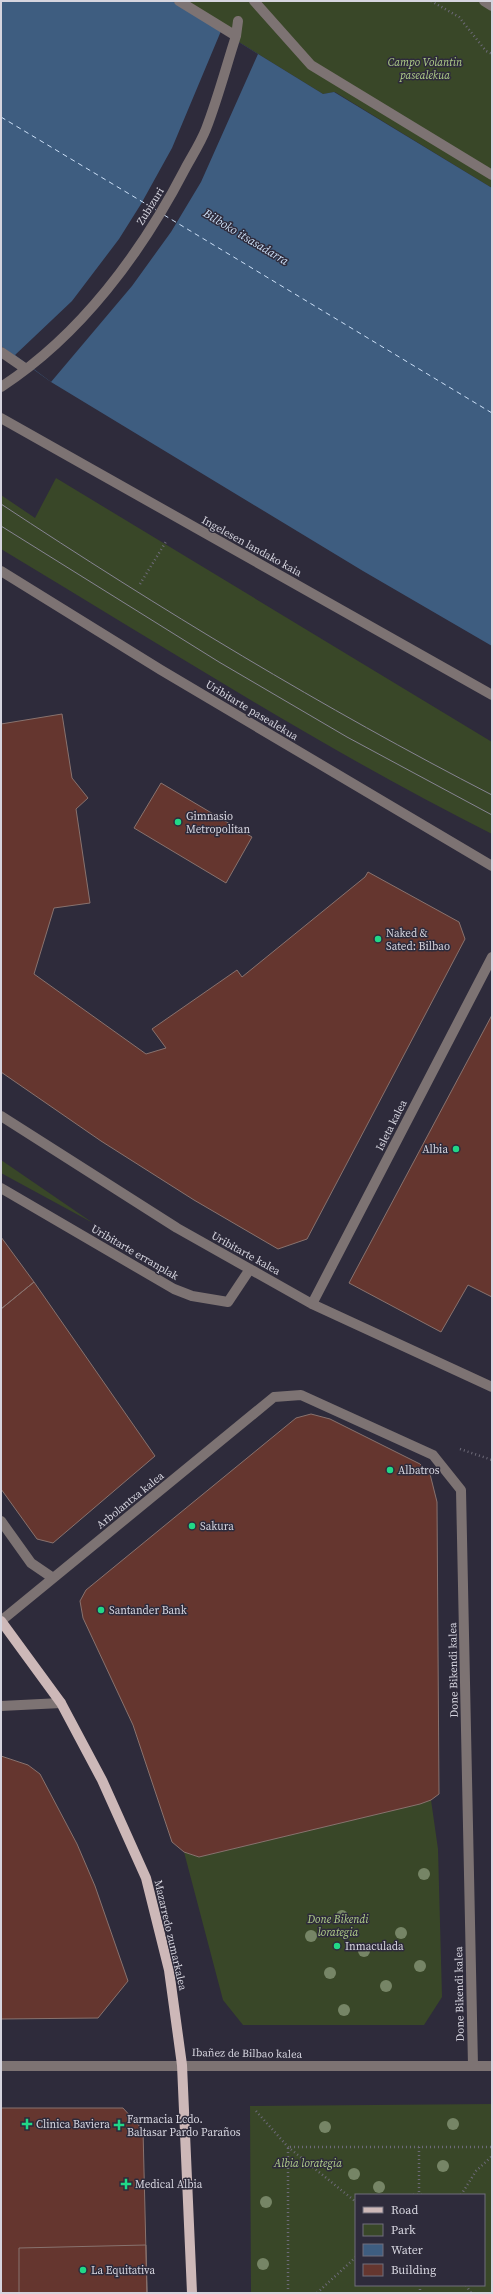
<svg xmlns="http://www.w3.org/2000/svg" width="493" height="2294" font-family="'Source Serif 4',serif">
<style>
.green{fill:#394728;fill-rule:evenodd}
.water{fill:#3e5d80}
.pier{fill:#2e2b3b}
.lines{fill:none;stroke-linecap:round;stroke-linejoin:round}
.ferry{stroke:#cbdff7;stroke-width:1;stroke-dasharray:5 4;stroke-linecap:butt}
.building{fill:#65362f;stroke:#88726e}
.path{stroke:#6d6a78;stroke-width:2.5;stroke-dasharray:1 3;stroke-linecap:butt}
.minor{stroke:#7d7373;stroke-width:10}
.major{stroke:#cdb8b8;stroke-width:10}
.tram{stroke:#868491;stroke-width:1}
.tree{fill:#768566}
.poi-dot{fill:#21d887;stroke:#2e2b3b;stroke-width:1.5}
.labels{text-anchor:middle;stroke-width:3;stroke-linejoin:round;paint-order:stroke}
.park-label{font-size:11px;font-style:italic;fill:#b1cf8a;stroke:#2e2b3b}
.street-label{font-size:11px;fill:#d6d5df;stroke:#2e2b3b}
.poi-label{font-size:11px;fill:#d6d5df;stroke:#2e2b3b;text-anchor:start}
.water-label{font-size:12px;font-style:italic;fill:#cbdff7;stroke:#2e2b3b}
</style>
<rect width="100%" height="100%" fill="#2e2b3b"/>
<path class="green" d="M172 1H484L492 6V188L335 92 323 94Z
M56 478 492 742V834C323 749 163 646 1 549V495L35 518Z
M1 1160 93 1223 1 1173Z
M431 1800 438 1849 442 1997 424 2025H243L223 2000 184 1852 199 1857Z
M492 2104V2293H251L250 2106ZM356 2195H484V2285H356Z"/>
<path class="water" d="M1 1H172L323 94 334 92 492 188V646L363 571 51 382 1 346Z"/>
<path class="pier" d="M221 31 258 54 201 182 171 232 132 286 51 382 15 355 72 301 119 239 141 204 172 148Z"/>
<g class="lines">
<path class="ferry" d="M1 117 156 210
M164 215 492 413"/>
</g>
<path class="building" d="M62 714 72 778 88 798 76 809 90 903 54 908 34 974 146 1054 166 1048 152 1029 237 970 242 977 365 877 368 872 459 922 465 939 307 1239 278 1249 194 1200 101 1141 1 1072V724Z
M161 783 252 837 226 883 134 828Z
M492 1015V1297L468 1285 441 1332 349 1283Z
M1 1237 34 1282 1 1309Z
M34 1282 155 1456 53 1543 37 1539 1 1489V1309Z
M311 1414 330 1419 420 1464 430 1474 437 1502 439 1794 431 1800 420 1804 199 1857 184 1852 172 1842 133 1725 83 1618 80 1601 86 1590 296 1418Z
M1 1756 28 1765 40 1774 77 1844 95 1886 128 1981 98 2018 1 2019Z
M1 2108H123L143 2130 147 2293H1Z
M146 2245 147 2293H19V2248Z"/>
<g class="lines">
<path class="path" d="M431 1 459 17 486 51 492 54
M140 584 167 540
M460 1449 492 1460
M256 2111 288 2147 356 2202
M419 2147V2194
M413 2195H422
M461 2195 476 2171 492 2156
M420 2285V2293
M466 2285 471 2293
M288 2293V2147H492
M317 2293 356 2257"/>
<path class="minor" d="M179 1 236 36
M254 1 311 65 492 175
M484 1 492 6
M1 352 26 369
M1 387C81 335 142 252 185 169 192 156 201 142 206 129 218 98 226 67 236 36L238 21
M1 418 492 695
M1 571 161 670 492 866
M1 1116 177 1228 312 1304 492 1387
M1 1188 174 1289 192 1296 228 1302 250 1269
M312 1304 492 957
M1 1521 31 1563 53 1578
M1 1621 274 1397 301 1395 433 1455 461 1490 473 2066
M1 1706 61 1703
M1 2066H492"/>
<path class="major" d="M1 1621 61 1703 102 1780 146 1878 169 1970 182 2065 192 2293"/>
<path class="tram" d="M1 504C160 609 323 708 492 795
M1 526 219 662 347 737 492 815"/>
</g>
<g class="tree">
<circle cx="424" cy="1874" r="6"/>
<circle cx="342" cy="1916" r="6"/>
<circle cx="401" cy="1933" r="6"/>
<circle cx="311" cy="1936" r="6"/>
<circle cx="364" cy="1951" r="6"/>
<circle cx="420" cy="1966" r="6"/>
<circle cx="330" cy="1973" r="6"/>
<circle cx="386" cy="1986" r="6"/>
<circle cx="344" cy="2010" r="6"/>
<circle cx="453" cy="2124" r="6"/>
<circle cx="325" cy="2127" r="6"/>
<circle cx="443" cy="2166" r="6"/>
<circle cx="354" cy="2174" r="6"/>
<circle cx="379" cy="2187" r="6"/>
<circle cx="266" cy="2202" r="6"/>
<circle cx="263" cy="2264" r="6"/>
</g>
<g class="poi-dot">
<circle cx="178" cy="822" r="4"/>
<circle cx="378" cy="939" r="4"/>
<circle cx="456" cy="1149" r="4"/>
<circle cx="390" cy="1470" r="4"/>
<circle cx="192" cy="1526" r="4"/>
<circle cx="101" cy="1610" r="4"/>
<circle cx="337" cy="1946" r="4"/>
<path d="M25 2118h4v4h4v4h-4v4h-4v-4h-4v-4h4z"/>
<path d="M117 2119h4v4h4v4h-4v4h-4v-4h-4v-4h4z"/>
<path d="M124 2178h4v4h4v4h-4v4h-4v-4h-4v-4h4z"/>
<circle cx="83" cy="2270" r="4"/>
</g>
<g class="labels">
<g class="park-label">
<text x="425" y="66">Campo Volantin<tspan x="425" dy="13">pasealekua</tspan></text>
<text x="338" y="1923">Done Bikendi<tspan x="338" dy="13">lorategia</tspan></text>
<text x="308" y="2167">Albia lorategia</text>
</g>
<g class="street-label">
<text transform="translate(150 206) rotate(-58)" y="4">Zubizuri</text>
<text transform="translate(252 546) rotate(29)" y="4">Ingelesen landako kaia</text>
<text transform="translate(252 710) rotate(31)" y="4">Uribitarte pasealekua</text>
<text transform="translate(391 1125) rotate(-63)" y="4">Isleta kalea</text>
<text transform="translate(135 1252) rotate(30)" y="4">Uribitarte erranplak</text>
<text transform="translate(246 1253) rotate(29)" y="4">Uribitarte kalea</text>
<text transform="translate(130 1500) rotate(-39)" y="4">Arbolantxa kalea</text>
<text transform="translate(453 1670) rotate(-91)" y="4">Done Bikendi kalea</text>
<text transform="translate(171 1935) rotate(77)" y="4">Mazarredo zumarkalea</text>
<text transform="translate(459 1994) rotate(-91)" y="4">Done Bikendi kalea</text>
<text transform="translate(247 2053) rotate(1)" y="4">Ibañez de Bilbao kalea</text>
</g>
<g class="poi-label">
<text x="186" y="820">Gimnasio<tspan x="186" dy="13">Metropolitan</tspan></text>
<text x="386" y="937">Naked &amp;<tspan x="386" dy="13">Sated: Bilbao</tspan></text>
<text x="448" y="1153" text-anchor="end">Albia</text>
<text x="398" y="1474">Albatros</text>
<text x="200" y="1530">Sakura</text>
<text x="109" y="1614">Santander Bank</text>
<text x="345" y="1950">Inmaculada</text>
<text x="127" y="2123">Farmacia Lcdo.<tspan x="127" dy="13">Baltasar Pardo Paraños</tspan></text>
<text x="36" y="2128">Clinica Baviera</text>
<text x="135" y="2188">Medical Albia</text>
<text x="91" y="2274">La Equitativa</text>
</g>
<g class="water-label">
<text transform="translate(246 237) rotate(31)" y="4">Bilboko itsasadarra</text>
</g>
</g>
<rect width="493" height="2294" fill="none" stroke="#d6d5df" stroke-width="4"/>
<rect x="355" y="2194" width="130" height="92" fill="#2e2b3b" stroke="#716f7d"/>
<rect x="363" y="2207" width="20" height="6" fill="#cdb8b8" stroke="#716f7d"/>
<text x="391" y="2214" font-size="12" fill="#d6d5df">Road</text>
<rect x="363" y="2224" width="20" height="12" fill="#394728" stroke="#716f7d"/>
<text x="391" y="2234" font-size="12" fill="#d6d5df">Park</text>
<rect x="363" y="2244" width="20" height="12" fill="#3e5d80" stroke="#716f7d"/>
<text x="391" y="2254" font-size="12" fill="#d6d5df">Water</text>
<rect x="363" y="2264" width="20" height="12" fill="#65362f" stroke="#716f7d"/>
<text x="391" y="2274" font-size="12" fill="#d6d5df">Building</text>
</svg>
